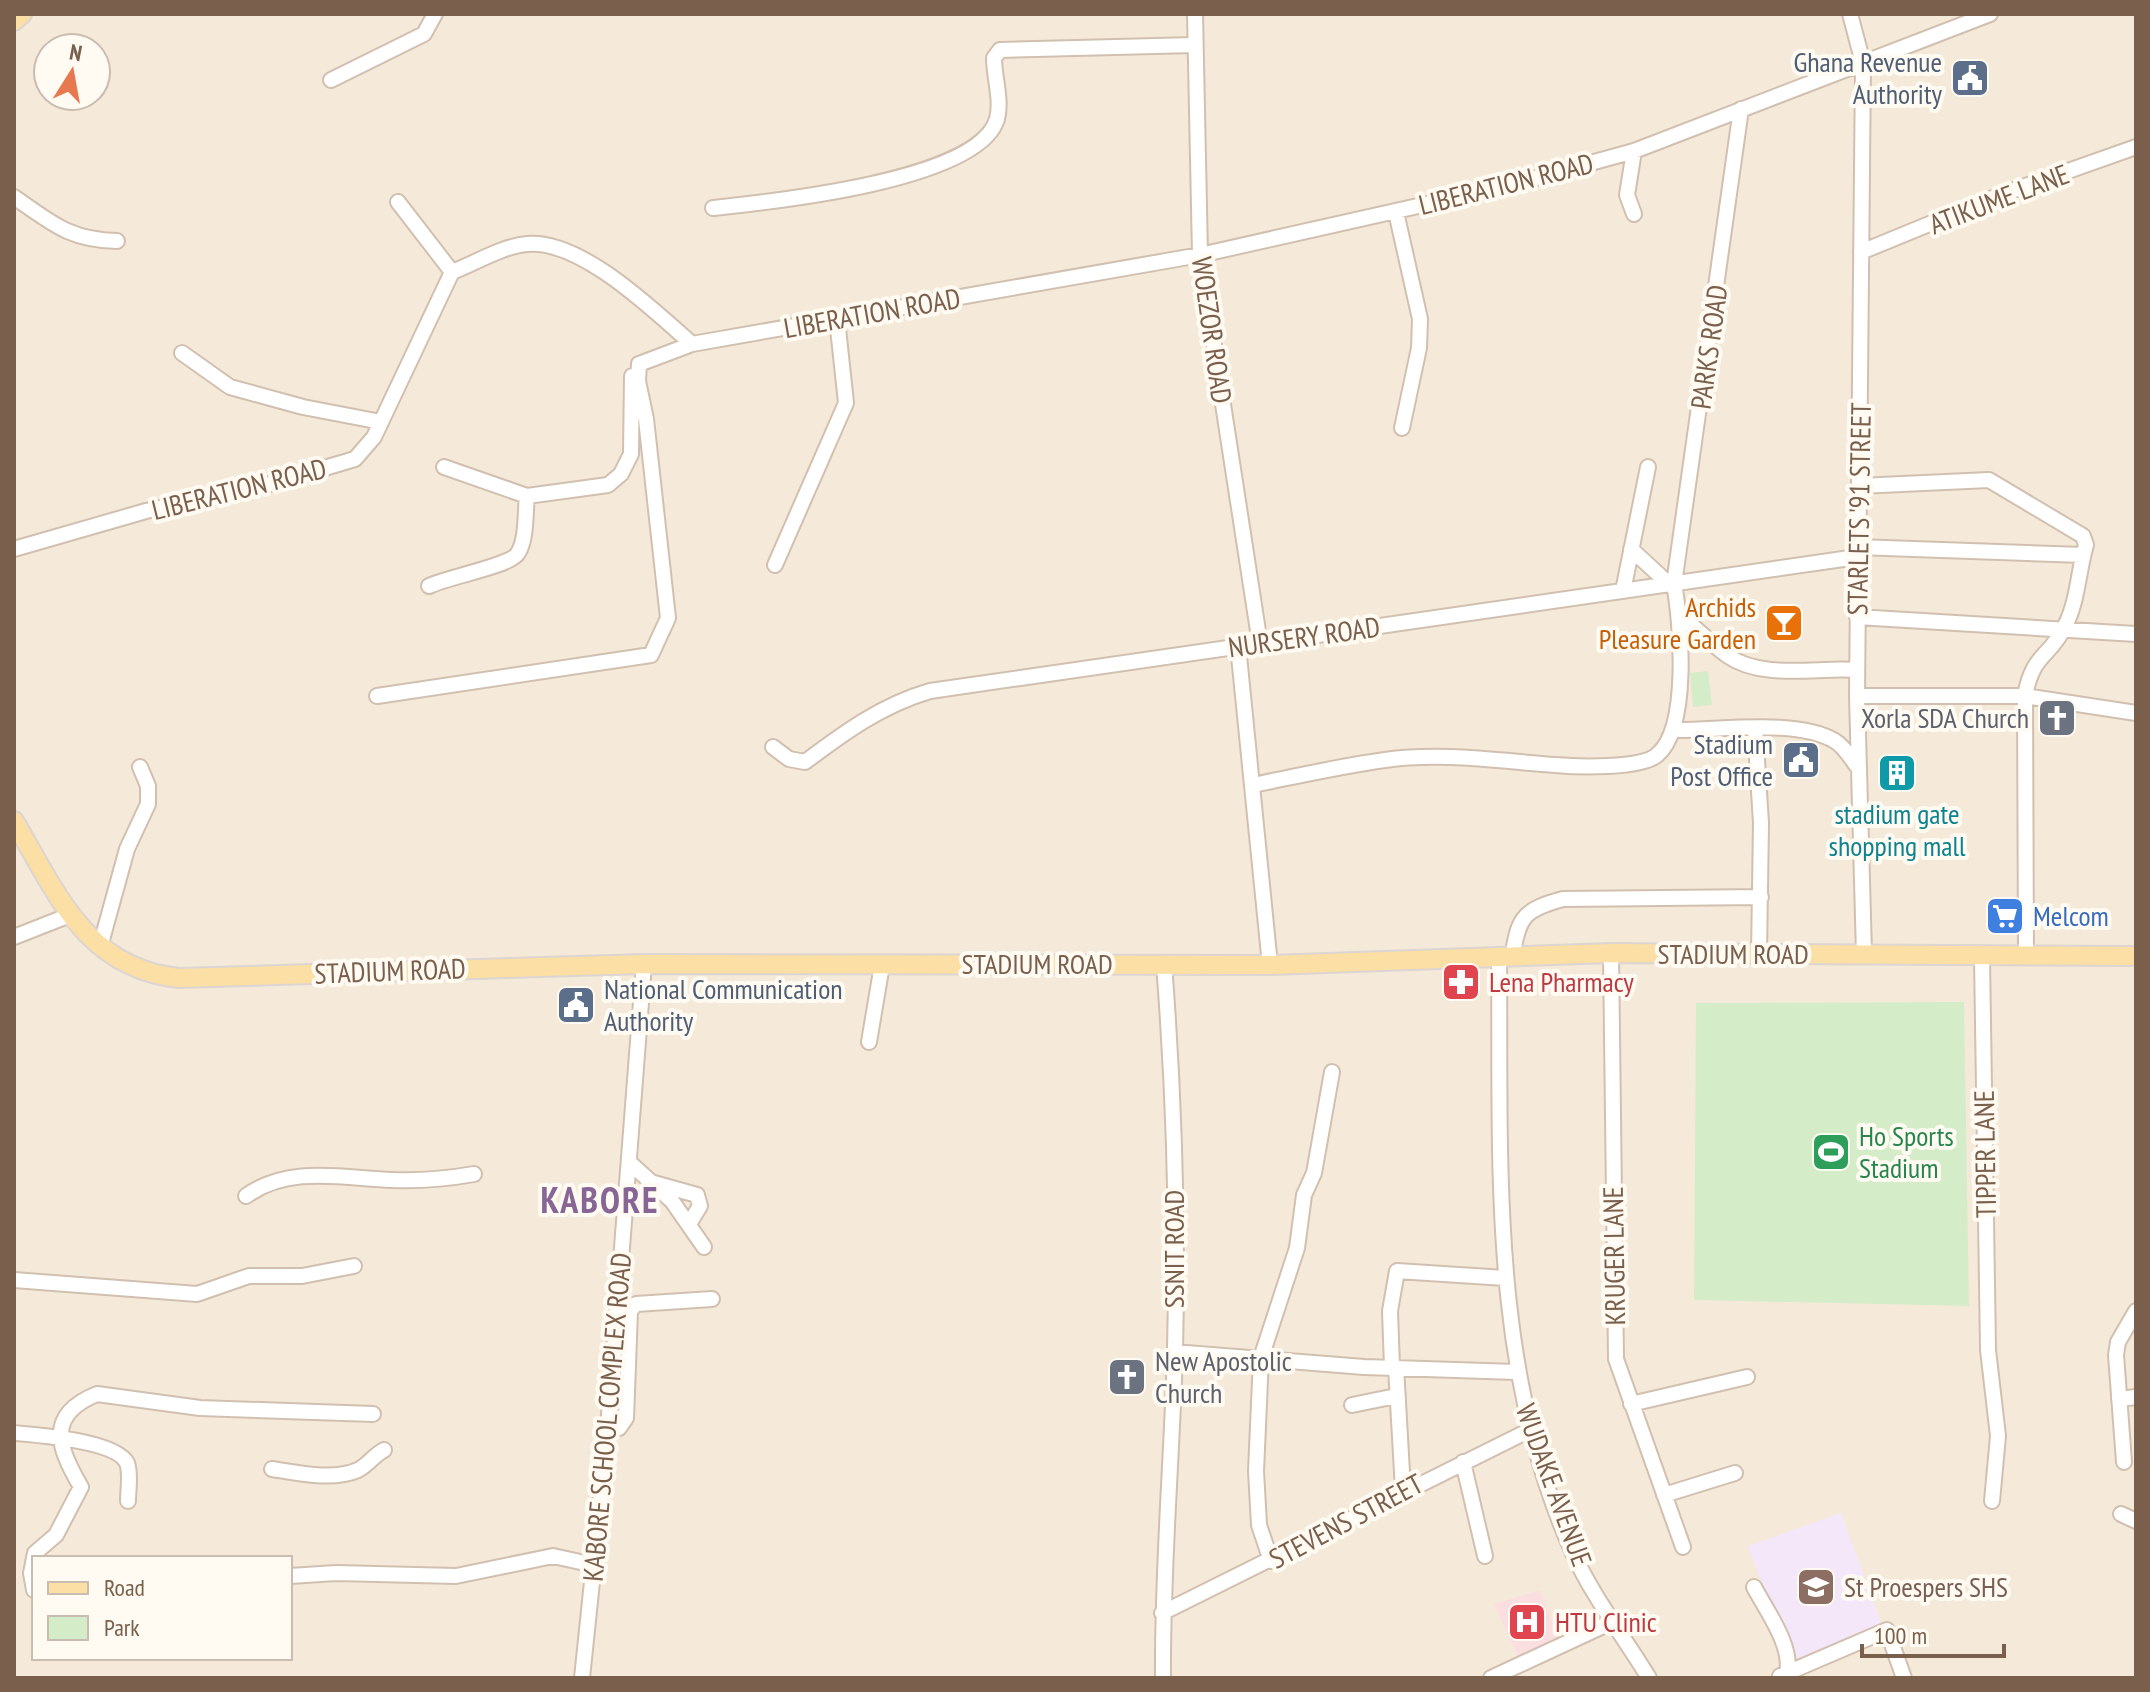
<svg xmlns="http://www.w3.org/2000/svg" width="2150" height="1692" font-family="'PT Sans Narrow',sans-serif">
<style>
.residential{fill:#f5ead9;fill-rule:evenodd}
.education{fill:#f4e7fa}
.medical{fill:#fbdee0}
.green{fill:#d5ecc8}
.lines{fill:none;stroke-linecap:round;stroke-linejoin:round}
.minor-casing{stroke:#d1c0b0;stroke-width:18}
.major-casing{stroke:#dcd5d1;stroke-width:22}
.minor{stroke:#fff;stroke-width:14}
.major{stroke:#fbdfa4;stroke-width:18}
.labels{text-anchor:middle;stroke-width:8;stroke-linejoin:round;paint-order:stroke}
.service-label{font-size:28px;fill:#4e5e75;stroke:#fffbf2;text-anchor:end}
.street-label{font-size:28px;fill:#7a5f4d;stroke:#fffbf2}
.food-label{font-size:28px;fill:#c56008;stroke:#fffbf2;text-anchor:end}
.worship-label{font-size:28px;fill:#5b616d;stroke:#fffbf2;text-anchor:end}
.culture-label{font-size:28px;fill:#0d838f;stroke:#fffbf2}
.shop-label{font-size:28px;fill:#366cbe;stroke:#fffbf2;text-anchor:start}
.health-label{font-size:28px;fill:#be3a42;stroke:#fffbf2;text-anchor:start}
.leisure-label{font-size:28px;fill:#27864d;stroke:#fffbf2;text-anchor:start}
.education-label{font-size:28px;fill:#785e54;stroke:#fffbf2;text-anchor:start}
.district-label{font-size:36px;font-weight:bold;letter-spacing:2px;fill:#876695;stroke:#fffbf2}
</style>
<rect width="100%" height="100%" fill="#fdf7eb"/>
<path class="residential" d="M14 14H2136V1678H14ZM48 48H96V96H48ZM34 1558H290V1658H34Z"/>
<path class="education" d="M1841 1513 1883 1628 1790 1661 1748 1546Z"/>
<path class="medical" d="M1540 1590 1558 1639 1519 1658 1494 1604Z"/>
<path class="green" d="M1708 671 1712 705 1693 707 1690 673Z
M1964 1002 1969 1306 1694 1300 1696 1003Z"/>
<g class="lines">
<defs>
<path id="minor" d="M1195 14 1200 255 1260 644
M1850 14 1863 63 1857 696 1864 954
M331 80 424 34 435 14
M1634 151 1627 195 1634 214
M14 197C52 223 69 240 117 241
M398 202 452 272
M713 208C770 202 979 181 997 119 1002 100 994 77 994 58L1000 50 1195 45
M1396 212 1420 319 1419 348 1402 428
M1861 252 2000 195 2136 147
M182 353 230 387 303 407 381 422
M444 467 527 496 608 485 621 474 631 454 632 376
M1859 486 1989 480 2083 536 2086 545C2078 572 2078 601 2065 626 2050 658 2033 652 2025 696L2026 957
M1857 547 2083 555
M14 549 146 511 267 485 355 459 374 437 452 272C475 263 503 246 527 244 581 239 654 311 692 344L1200 255 1507 186 1634 151 1990 14
M1631 549 1670 585
M775 565 846 403 837 319
M429 586C450 576 511 566 518 553 527 539 525 512 527 496
M1623 591 1648 467
M1680 615C1696 628 1711 644 1728 656 1763 680 1817 667 1857 670
M1857 617 2136 634
M1238 646 1270 965
M377 696 651 655 668 618 646 419 638 381 639 364 692 344
M1857 696H2025L2136 713
M1755 728 1761 823 1759 955
M1673 730C1717 731 1797 718 1835 741 1845 747 1852 760 1859 769
M773 747 789 759 805 762C845 732 882 705 930 691L1857 557
M1253 785C1297 776 1341 766 1385 760 1441 752 1499 761 1555 765 1577 767 1641 769 1657 755 1690 728 1681 622 1674 584L1741 109
M14 937 70 915
M100 947 127 849 148 804V786L140 767
M1611 953 1616 1359 1683 1547
M1513 954C1518 916 1526 909 1563 899L1761 897
M1499 955C1501 1157 1488 1365 1573 1553 1593 1597 1624 1637 1649 1678
M1982 957 1988 1350 1998 1436 1992 1501
M869 1042 882 965
M630 1163 672 1201 704 1247
M654 1183 697 1195 700 1206 689 1224
M246 1196C289 1165 342 1178 392 1180 420 1181 446 1179 474 1174
M14 1280 197 1294 249 1276H302L354 1266
M1174 1352 1364 1367 1516 1372
M1392 1367 1390 1311 1397 1271 1505 1278
M1396 1367 1403 1490
M2119 1399 2136 1397
M1631 1404 1747 1377
M1352 1405 1396 1396
M608 1428H619L626 1418 630 1311 636 1304 712 1299
M14 1433C38 1435 116 1441 127 1463 131 1473 128 1490 128 1501
M1463 1462 1485 1556
M2124 1462 2116 1355 2118 1342 2136 1311
M272 1469C298 1473 333 1481 358 1470 368 1465 374 1455 384 1450
M1664 1495 1735 1473
M2121 1514 2136 1521
M1271 1561 1259 1525 1256 1471 1261 1358 1297 1248 1304 1195 1314 1173 1332 1072
M290 1576 336 1573 456 1576 553 1556 594 1565
M1754 1587C1766 1610 1793 1646 1787 1673
M34 1590 31 1573 35 1553 56 1535 81 1487C58 1448 45 1415 97 1394L200 1408 373 1414
M1162 1613 1530 1430
M1780 1676 1887 1630 1904 1678
M582 1678 608 1428 644 964
M1163 1678C1162 1569 1172 1460 1175 1351 1178 1222 1174 1093 1164 964
M1491 1678 1614 1621"/>
<path id="major" d="M14 21 22 14
M14 821C57 893 85 968 179 978L644 964 1270 965 1611 953 2136 956"/>
</defs>
<use href="#minor" class="minor-casing"/>
<use href="#major" class="major-casing"/>
<use href="#minor" class="minor"/>
<use href="#major" class="major"/>
</g>
<defs>
<symbol id="civic-square" viewBox="-11 -11 22 22"><rect x="-9" y="-9" width="18" height="18" rx="4" fill="#5c6f8a" stroke="#fffbf2"/><path d="M-.6-6.5H3V-4.5H.6V-3L4-1V1h2V6H-6V1h2V-1L-.6-3ZM-1.2 2.5V6h2.4V2.5Z" fill="#fff"/></symbol>
<symbol id="bar-square" viewBox="-11 -11 22 22"><rect x="-9" y="-9" width="18" height="18" rx="4" fill="#e8710a" stroke="#fffbf2"/><path d="M-6-5H6L.8 .8V4.5H3.5V6h-7V4.5H-.8V.8Z" fill="#fff"/></symbol>
<symbol id="church-square" viewBox="-11 -11 22 22"><rect x="-9" y="-9" width="18" height="18" rx="4" fill="#6b7280" stroke="#fffbf2"/><path d="M-1.2-6h2.4v3.5h3.3v2.4h-3.3V6h-2.4V-.1h-3.3v-2.4h3.3Z" fill="#fff"/></symbol>
<symbol id="building-square" viewBox="-11 -11 22 22"><rect x="-9" y="-9" width="18" height="18" rx="4" fill="#0f9aa8" stroke="#fffbf2"/><path d="M-4-6H4V6H1V3H-1V6H-4ZM-2.5-4.3h1.7v1.8h-1.7ZM.8-4.3h1.7v1.8H.8ZM-2.5-1h1.7V.8h-1.7ZM.8-1h1.7V.8H.8Z" fill="#fff"/></symbol>
<symbol id="supermarket-square" viewBox="-11 -11 22 22"><rect x="-9" y="-9" width="18" height="18" rx="4" fill="#3f7fe0" stroke="#fffbf2"/><path d="M-6-5.5h2.5l.6 2H6L4.5 2H-2.5L-4.4-4H-6ZM-1.5 3.2a1.3 1.3 0 1 0 .1 0ZM3 3.2a1.3 1.3 0 1 0 .1 0Z" fill="#fff"/></symbol>
<symbol id="pharmacy-square" viewBox="-11 -11 22 22"><rect x="-9" y="-9" width="18" height="18" rx="4" fill="#e0444e" stroke="#fffbf2"/><path d="M-2-6h4v4h4v4h-4v4h-4v-4h-4v-4h4Z" fill="#fff"/></symbol>
<symbol id="stadium-square" viewBox="-11 -11 22 22"><rect x="-9" y="-9" width="18" height="18" rx="4" fill="#2e9e5b" stroke="#fffbf2"/><path d="M0-5a6.5 5 0 1 0 0 10a6.5 5 0 1 0 0-10ZM-3.5-1.8h7v3.6h-7Z" fill="#fff"/></symbol>
<symbol id="school-square" viewBox="-11 -11 22 22"><rect x="-9" y="-9" width="18" height="18" rx="4" fill="#8d6e63" stroke="#fffbf2"/><path d="M0-5L7-2L0 1L-7-2ZM-4 1L0 2.5L4 1V4Q0 6-4 4Z" fill="#fff"/></symbol>
<symbol id="hospital-square" viewBox="-11 -11 22 22"><rect x="-9" y="-9" width="18" height="18" rx="4" fill="#e0444e" stroke="#fffbf2"/><path d="M-5-5h3v3.5h4V-5h3V5h-3V1.5h-4V5h-3Z" fill="#fff"/></symbol>
</defs>
<g fill-rule="evenodd">
<use href="#civic-square" x="1948" y="56" width="44" height="44"/>
<use href="#bar-square" x="1762" y="601" width="44" height="44"/>
<use href="#church-square" x="2035" y="696" width="44" height="44"/>
<use href="#civic-square" x="1779" y="738" width="44" height="44"/>
<use href="#building-square" x="1875" y="751" width="44" height="44"/>
<use href="#supermarket-square" x="1983" y="894" width="44" height="44"/>
<use href="#pharmacy-square" x="1439" y="960" width="44" height="44"/>
<use href="#civic-square" x="554" y="983" width="44" height="44"/>
<use href="#stadium-square" x="1809" y="1130" width="44" height="44"/>
<use href="#church-square" x="1105" y="1355" width="44" height="44"/>
<use href="#school-square" x="1794" y="1565" width="44" height="44"/>
<use href="#hospital-square" x="1505" y="1600" width="44" height="44"/>
</g>
<g class="labels">
<g class="service-label">
<text x="1942" y="72">Ghana Revenue<tspan x="1942" dy="32">Authority</tspan></text>
<text x="1773" y="754">Stadium<tspan x="1773" dy="32">Post Office</tspan></text>
<text x="604" y="999" text-anchor="start">National Communication<tspan x="604" dy="32">Authority</tspan></text>
</g>
<g class="street-label">
<text transform="translate(1506 184) rotate(-14)" y="10">LIBERATION ROAD</text>
<text transform="translate(1999 199) rotate(-21)" y="10">ATIKUME LANE</text>
<text transform="translate(872 313) rotate(-10)" y="10">LIBERATION ROAD</text>
<text transform="translate(1212 330) rotate(82)" y="10">WOEZOR ROAD</text>
<text transform="translate(1709 347) rotate(-82)" y="10">PARKS ROAD</text>
<text transform="translate(239 489) rotate(-14)" y="10">LIBERATION ROAD</text>
<text transform="translate(1859 509) rotate(-89)" y="10">STARLETS '91 STREET</text>
<text transform="translate(1304 637) rotate(-8)" y="10">NURSERY ROAD</text>
<text x="1733" y="964">STADIUM ROAD</text>
<text x="1037" y="974">STADIUM ROAD</text>
<text transform="translate(390 971) rotate(-2)" y="10">STADIUM ROAD</text>
<text transform="translate(1985 1154) rotate(-91)" y="10">TIPPER LANE</text>
<text transform="translate(1174 1249) rotate(-90)" y="10">SSNIT ROAD</text>
<text transform="translate(1614 1256) rotate(-91)" y="10">KRUGER LANE</text>
<text transform="translate(607 1417) rotate(-85)" y="10">KABORE SCHOOL COMPLEX ROAD</text>
<text transform="translate(1554 1485) rotate(70)" y="10">WUDAKE AVENUE</text>
<text transform="translate(1346 1521) rotate(-28)" y="10">STEVENS STREET</text>
</g>
<g class="food-label">
<text x="1756" y="617">Archids<tspan x="1756" dy="32">Pleasure Garden</tspan></text>
</g>
<g class="worship-label">
<text x="2029" y="728">Xorla SDA Church</text>
<text x="1155" y="1371" text-anchor="start">New Apostolic<tspan x="1155" dy="32">Church</tspan></text>
</g>
<g class="culture-label">
<text x="1897" y="824">stadium gate<tspan x="1897" dy="32">shopping mall</tspan></text>
</g>
<g class="shop-label">
<text x="2033" y="926">Melcom</text>
</g>
<g class="health-label">
<text x="1489" y="992">Lena Pharmacy</text>
<text x="1555" y="1632">HTU Clinic</text>
</g>
<g class="leisure-label">
<text x="1859" y="1146">Ho Sports<tspan x="1859" dy="32">Stadium</tspan></text>
</g>
<g class="education-label">
<text x="1844" y="1597">St Proespers SHS</text>
</g>
<g class="district-label">
<text x="600" y="1213">KABORE</text>
</g>
</g>
<rect width="2150" height="1692" fill="none" stroke="#7a5f4d" stroke-width="32"/>
<rect x="32" y="1556" width="260" height="104" fill="#fffbf2" stroke="#cabdb0" stroke-width="2"/>
<rect x="48" y="1582" width="40" height="12" fill="#fbdfa4" stroke="#cabdb0" stroke-width="2"/>
<text x="104" y="1596" font-size="24" fill="#7a5f4d">Road</text>
<rect x="48" y="1616" width="40" height="24" fill="#d5ecc8" stroke="#cabdb0" stroke-width="2"/>
<text x="104" y="1636" font-size="24" fill="#7a5f4d">Park</text>
<g transform="translate(72 72) rotate(11)"><circle r="38" fill="#fffbf2" stroke="#cabdb0" stroke-width="2"/>
<path d="M0-6L14 30L0 20L-14 30Z" fill="#e77950"/>
<text y="-12" font-size="22" font-weight="bold" text-anchor="middle" fill="#7a5f4d">N</text>
</g>
<path d="M1862 1644v12h142v-12" fill="none" stroke="#7a5f4d" stroke-width="4"/>
<text x="1874" y="1644" font-size="24" fill="#7a5f4d" stroke="#fffbf2" stroke-width="6" paint-order="stroke">100 m</text>
</svg>
